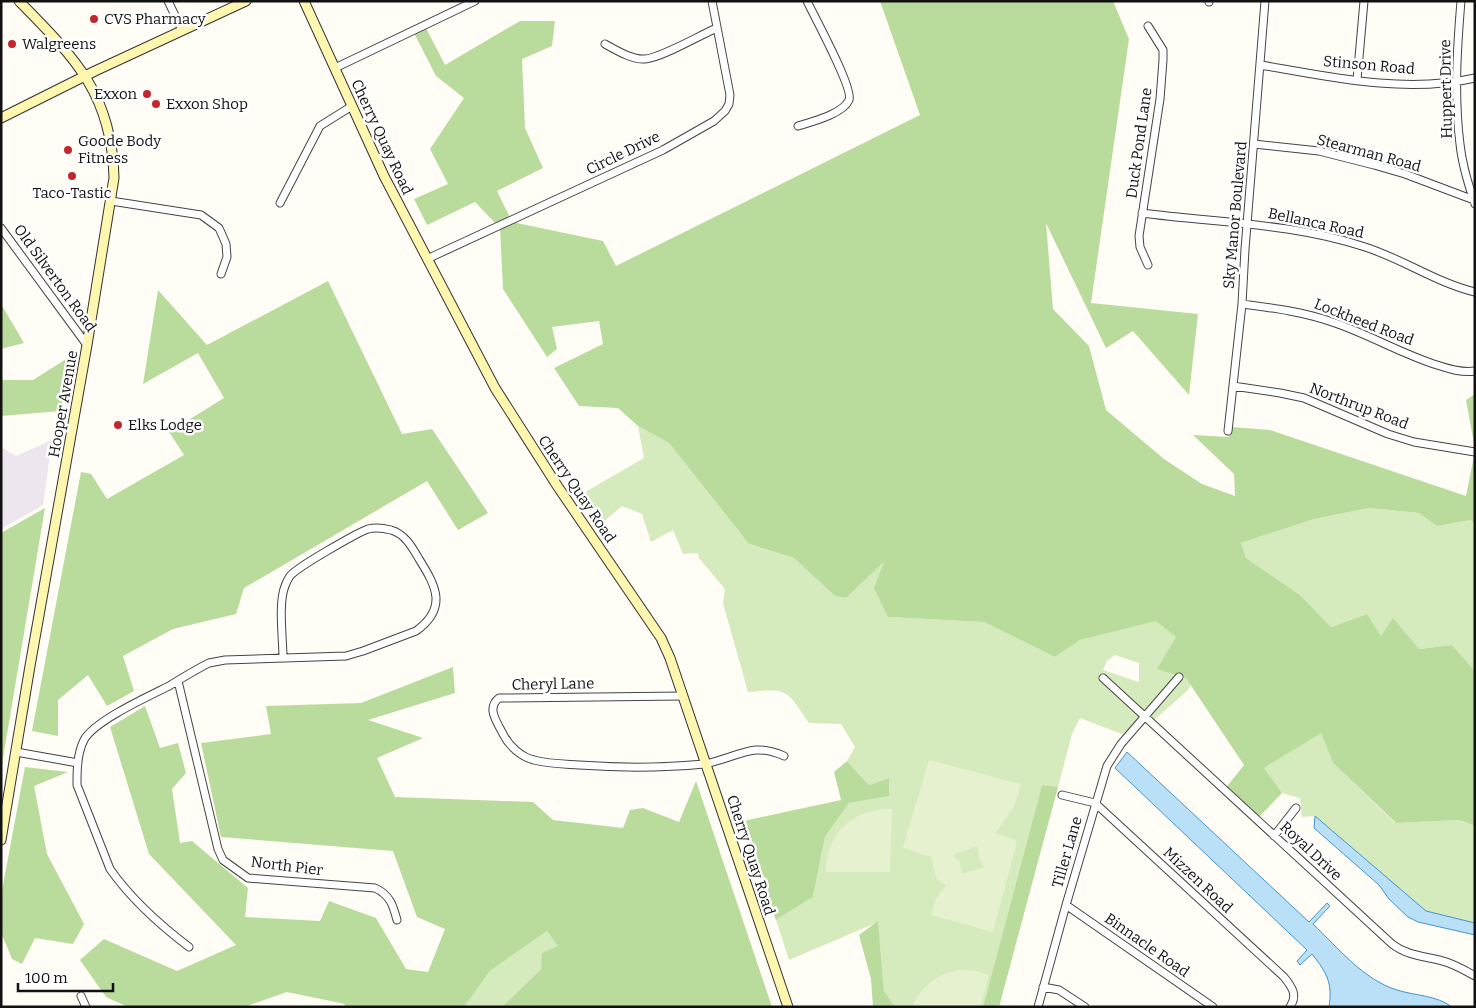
<svg xmlns="http://www.w3.org/2000/svg" width="1476" height="1008" font-family="Bitter,serif">
<style>
.industrial{fill:#eee6ef}
.green{fill:#d5ebbd;fill-rule:evenodd}
.forest{fill:#b9dc9c}
.pitch{fill:#e6f2cf;fill-rule:evenodd}
.water{fill:#b9e0f7;stroke:#3f96cf}
.lines{fill:none;stroke-linecap:round;stroke-linejoin:round}
.street-casing{stroke:#444;stroke-width:9}
.secondary-casing{stroke:#333;stroke-width:11}
.street{stroke:#fff;stroke-width:7}
.secondary{stroke:#fff6b0;stroke-width:9}
.poi-dot{fill:#c4262e;stroke:#fff;stroke-width:2}
.labels{text-anchor:middle;stroke-width:5;stroke-linejoin:round;paint-order:stroke}
.poi-label{font-size:15px;fill:#111;stroke:#fff;text-anchor:start}
.street-label{font-size:15px;fill:#111;stroke:#fff}
</style>
<rect width="100%" height="100%" fill="#fffdf5"/>
<path class="industrial" d="M52 440 43 505 1 529V447L16 456Z"/>
<path class="green" d="M638 426 669 443 741 534 751 545 794 558 835 596 846 598 885 561 888 617 984 622 1055 657 1080 640 1139 625 1241 582 1188 690 1154 720 1122 734 1080 718 1072 734 1058 787 1042 785 983 1007H895L884 991 878 922 789 960 776 920 813 897 825 837 849 803 888 796 889 778 869 785 847 761 855 747 841 724 809 723C786 690 790 688 748 692L723 603 725 589 698 557 699 556 697 553 683 554 673 530 651 542 642 514 622 506 602 523 582 494 644 458ZM1115 655 1139 663V682L1103 670 1107 661Z
M1369 508 1419 513 1437 526 1471 520 1475 528V671L1452 645 1419 649 1393 619 1381 637 1367 614 1331 627 1300 595 1246 558 1241 543 1314 519Z
M1321 732 1333 763 1395 823 1460 820 1475 826V923L1426 911 1315 816 1302 817 1300 798 1282 793 1264 768Z
M547 931 558 946 541 969 502 1007H464L490 971Z"/>
<path class="forest" d="M880 1H1113L1129 39 1091 303 1198 314 1189 395 1133 331 1106 348 1046 223 1053 309 1089 346 1106 410 1164 459 1202 484 1235 496 1234 474 1193 435 1229 437 1228 431 1231 427 1270 430 1466 496 1475 451V527L1471 520 1437 526 1419 513 1369 508 1314 519 1241 543 1246 558 1300 595 1331 627 1367 614 1381 636 1393 618 1419 649 1452 645 1475 671V826L1460 820 1396 823 1333 763 1321 733 1264 768 1282 793 1256 820 1224 790 1244 765 1186 678 1157 669 1176 637 1156 621 1080 640 1055 657 984 622 888 617 874 588 884 562 846 598 835 596 794 558 749 544 669 443 638 426 618 408 579 406 554 368 603 344 599 321 552 327 557 349 547 357 503 289 500 228 475 202 427 225 414 199 448 184 430 149 464 98 436 76 413 31 425 26 445 65 520 21H555L552 46 522 59 525 128 543 168 497 191 512 222 603 241 616 266 920 115Z
M328 281 402 434 432 429 488 513 458 530 427 481 244 588 236 614 173 629 123 656 134 691 107 706 88 675 58 700V736L32 731 81 472 91 474 107 499 184 455 169 432 224 398 198 353 143 384 158 290 207 345Z
M1 304 24 343 1 349Z
M71 356 61 411 1 416V380H33Z
M1475 394V449L1466 400Z
M45 508 1 770V533Z
M453 667 455 693 368 720 423 738 377 758 395 797 533 802 553 820 623 828 630 810 643 808 679 822 696 781 772 1007H502L541 969 542 953 558 946 547 931 490 971 464 1007H344L345 1004 287 992 244 1007H128L106 997 80 960 104 939 177 971 236 945 149 854 110 727 145 706 160 748 178 743 186 773 172 789 180 843 192 841 248 888 245 917 320 921 329 901 376 918 406 969 428 972 445 929 417 917 393 851 221 837 201 743 271 734 266 706 361 703Z
M847 761 869 785 889 778V796L849 803 825 837 813 897 776 920 739 822 841 800 834 772Z
M25 767 68 772 34 786 47 854 84 924 73 944 35 938 22 964 12 959 1 932V896Z
M1042 785 1058 787 999 1007H983Z
M878 921 884 991 895 1007H873L871 979 859 935Z"/>
<path class="pitch" d="M929 760 1020 784C1019 802 1007 819 995 833L1015 840 1017 842 993 932 931 915 936 899 946 885 937 880 931 857 932 856 923 855 903 847ZM977 846 979 857 984 867 962 874 960 862 953 855Z
M883 809H892L890 872H826C826 836 848 813 883 809Z
M960 970 975 971 989 975 980 1007H912C922 985 937 974 960 970Z"/>
<path class="water" d="M1127 752 1309 922 1327 903 1330 906 1313 924C1338 948 1364 980 1397 990 1416 996 1436 995 1452 1007H1329C1333 982 1326 972 1312 954L1300 965 1297 961 1307 950 1115 768Z
M1315 816 1426 911 1475 923V935L1418 922 1408 917 1389 899 1379 885 1314 828Z"/>
<g class="lines">
<defs>
<path id="street" d="M168 1 182 30
M1209 1V2
M1461 1C1457 49 1454 96 1460 144 1462 164 1468 184 1475 204
M605 44C616 50 632 60 645 59 661 58 700 35 717 28
M1261 65C1330 77 1405 94 1475 78
M335 68 475 1
M1357 80 1364 1
M798 126C811 122 843 114 849 100 854 89 814 16 807 1
M1254 144 1319 151 1374 165 1405 174 1474 200
M111 201 201 215 219 228 226 244 227 257 221 274
M280 203 320 126 352 106
M1142 213C1217 223 1293 223 1365 247 1403 259 1437 283 1475 292
M1 228 87 345
M427 259 663 150 714 121 725 111 729 104 730 95 712 1
M1148 265 1140 247 1139 236 1160 99 1163 60V50L1148 26
M1242 304C1273 308 1305 312 1335 323 1370 335 1402 354 1437 365 1449 369 1462 373 1475 371
M1233 386 1280 393 1304 398 1388 434 1414 442 1475 452
M1228 431 1242 304 1245 249 1265 1
M1103 678 1392 944C1406 955 1422 956 1439 960 1452 963 1463 969 1475 976
M178 681 218 849 223 860 248 878 375 888C390 895 393 905 397 920
M683 696 499 698C486 708 497 722 503 734 509 746 521 757 534 760 549 764 564 764 579 765 621 768 663 768 704 764 711 763 717 761 723 759 748 751 759 745 784 756
M16 752 78 763
M1062 795 1095 803 1284 977C1292 987 1298 995 1290 1007
M1274 836 1296 808
M1066 905 1213 1007
M189 947C160 925 131 899 110 869L77 785C77 770 77 754 84 740 94 721 149 696 169 686 182 678 195 670 209 663L225 660 346 656 363 651 416 631C448 608 436 586 419 559 412 547 405 534 391 530 383 528 376 527 368 529 357 533 297 567 290 576 288 579 286 583 285 586 278 603 283 639 283 658
M1043 987 1059 990 1085 1007
M81 996 86 1007
M1038 1007 1066 905 1107 766 1121 744 1179 677"/>
<path id="secondary" d="M304 1 384 176 495 388 558 487 661 638 670 658 788 1007
M1 118 95 71 246 1
M1 840 30 666 87 345 114 178C112 94 75 58 19 1"/>
</defs>
<use href="#street" class="street-casing"/>
<use href="#secondary" class="secondary-casing"/>
<use href="#street" class="street"/>
<use href="#secondary" class="secondary"/>
</g>
<g class="poi-dot">
<circle cx="94" cy="19" r="5"/>
<circle cx="12" cy="44" r="5"/>
<circle cx="147" cy="94" r="5"/>
<circle cx="156" cy="104" r="5"/>
<circle cx="68" cy="150" r="5"/>
<circle cx="72" cy="176" r="5"/>
<circle cx="118" cy="425" r="5"/>
</g>
<g class="labels">
<g class="poi-label">
<text x="104" y="24">CVS Pharmacy</text>
<text x="22" y="49">Walgreens</text>
<text x="137" y="99" text-anchor="end">Exxon</text>
<text x="166" y="109">Exxon Shop</text>
<text x="78" y="146">Goode Body<tspan x="78" dy="17">Fitness</tspan></text>
<text x="72" y="198" text-anchor="middle">Taco-Tastic</text>
<text x="128" y="430">Elks Lodge</text>
</g>
<g class="street-label">
<text transform="translate(1369 65) rotate(5)" y="5">Stinson Road</text>
<text transform="translate(1446 89) rotate(-91)" y="5">Huppert Drive</text>
<text transform="translate(382 137) rotate(65)" y="5">Cherry Quay Road</text>
<text transform="translate(1139 143) rotate(-82)" y="5">Duck Pond Lane</text>
<text transform="translate(623 153) rotate(-26)" y="5">Circle Drive</text>
<text transform="translate(1369 153) rotate(15)" y="5">Stearman Road</text>
<text transform="translate(1235 215) rotate(-85)" y="5">Sky Manor Boulevard</text>
<text transform="translate(1316 223) rotate(12)" y="5">Bellanca Road</text>
<text transform="translate(55 278) rotate(54)" y="5">Old Silverton Road</text>
<text transform="translate(1364 322) rotate(21)" y="5">Lockheed Road</text>
<text transform="translate(63 404) rotate(-80)" y="5">Hooper Avenue</text>
<text transform="translate(1359 406) rotate(21)" y="5">Northrup Road</text>
<text transform="translate(577 489) rotate(56)" y="5">Cherry Quay Road</text>
<text transform="translate(553 684) rotate(-1)" y="5">Cheryl Lane</text>
<text transform="translate(1311 851) rotate(43)" y="5">Royal Drive</text>
<text transform="translate(1067 852) rotate(-74)" y="5">Tiller Lane</text>
<text transform="translate(751 855) rotate(72)" y="5">Cherry Quay Road</text>
<text transform="translate(287 866) rotate(7)" y="5">North Pier</text>
<text transform="translate(1198 880) rotate(43)" y="5">Mizzen Road</text>
<text transform="translate(1147 945) rotate(35)" y="5">Binnacle Road</text>
</g>
</g>
<rect width="1476" height="1008" fill="none" stroke="#111111" stroke-width="5"/>
<path d="M18 983v8h95v-8" fill="none" stroke="#111111" stroke-width="2.5"/>
<text x="25" y="983" font-size="15" fill="#111111" stroke="#ffffff" stroke-width="4" paint-order="stroke">100 m</text>
</svg>
